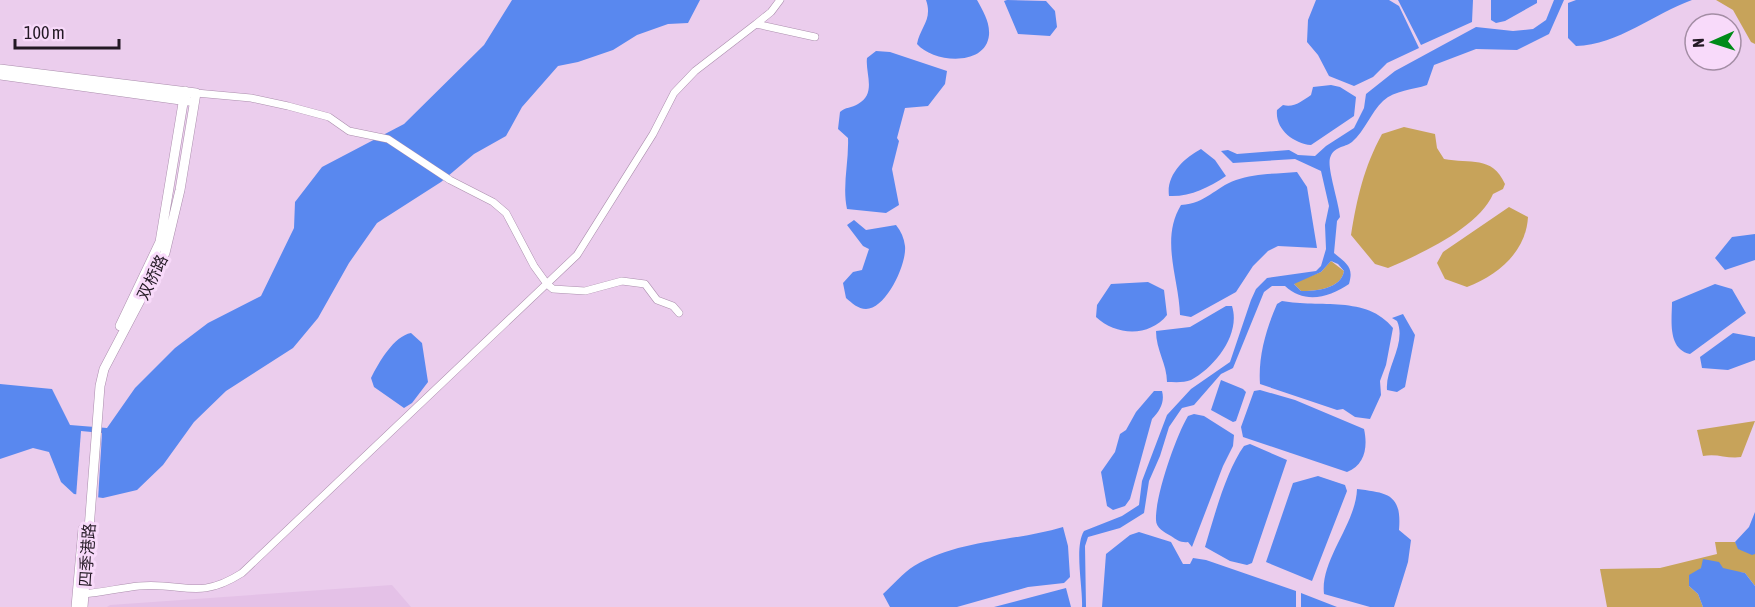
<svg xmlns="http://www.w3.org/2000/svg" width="1755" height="607" font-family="'Asap Condensed','Noto Sans SC',sans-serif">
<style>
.built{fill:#e4c1e7}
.green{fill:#c7a35a}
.water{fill:#5988ef;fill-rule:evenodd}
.pier{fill:#ebcded}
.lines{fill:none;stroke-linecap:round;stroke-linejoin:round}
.minor-casing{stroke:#ab8ead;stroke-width:8}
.tertiary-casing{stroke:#ab8ead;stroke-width:10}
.minor{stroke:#fff;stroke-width:7}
.tertiary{stroke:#fff;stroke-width:9}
.labels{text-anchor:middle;stroke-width:6;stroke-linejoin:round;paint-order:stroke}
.street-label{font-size:16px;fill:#231924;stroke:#f8dafa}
</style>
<rect width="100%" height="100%" fill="#ebcded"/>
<path class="built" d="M392 585 411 607H107L110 605Z"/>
<path class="green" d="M1716 0H1755V44L1751 42 1733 10Z
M1404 127 1435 134 1437 148 1444 159C1470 164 1492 155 1505 184L1503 189 1493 194C1479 227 1421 254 1388 268L1375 264 1351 235C1357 198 1364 167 1382 134Z
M1509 207 1528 217C1526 252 1498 275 1467 287L1445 279 1437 263 1443 252Z
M1331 261 1344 271C1341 289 1316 291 1301 291L1293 283 1321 272Z
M1755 421 1741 457C1727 459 1717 453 1703 456L1697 430Z
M1715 542H1735L1739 549 1755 554V586L1745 573 1701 568 1689 586 1698 594 1703 607H1607L1600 569 1660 568 1717 554Z"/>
<path class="water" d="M512 0H700L688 23 668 24 637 35 613 50 578 62 558 66 522 107 506 136 474 154 441 182 377 223 349 263 318 318 293 348 226 391 194 422 163 465 137 490 103 498 74 494 61 482 49 452 33 448 0 459V384L52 389 70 425 107 428 135 388 175 348 208 323 261 296 294 228 295 202 322 167 404 124 484 45Z
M926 0H977C983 11 990 22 989 35 986 67 933 63 917 44 920 27 933 20 926 0Z
M1007 0 1046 1 1055 11 1057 27 1050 36 1018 34 1004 1Z
M1316 0H1389L1399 6 1419 48 1387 63 1373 77 1354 86 1329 76 1318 55 1307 42 1308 20Z
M1398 0H1473L1472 22 1421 45Z
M1491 0H1537V3L1505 21 1496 23 1491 20Z
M1554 0H1564L1549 34 1517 50 1476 49 1434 65 1427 85C1413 90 1395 90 1383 101 1371 112 1365 131 1352 142 1344 148 1334 146 1330 158 1327 168 1339 203 1340 217L1337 221 1334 253C1347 264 1354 267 1349 284 1329 298 1304 304 1285 286H1272L1264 292 1233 368 1221 374 1194 405 1182 408 1169 427 1160 456 1149 481 1144 513 1120 528 1088 537 1085 546 1086 607H1082C1083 587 1074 547 1084 531L1122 516 1139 505 1142 481 1167 415 1191 389 1230 362 1251 300 1256 289 1267 278 1316 271 1321 266 1326 249 1325 225 1329 206 1321 171 1295 159 1233 163 1221 151 1228 150 1237 154 1289 150 1298 155 1315 156 1326 146 1354 128 1364 108 1366 94 1395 71 1476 27 1513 31 1533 29 1546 20ZM1331 261 1338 264 1344 271C1341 289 1316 291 1301 291L1294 284 1321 272Z
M1576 0H1692C1655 13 1618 45 1576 46L1568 38V3Z
M876 51 890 52 947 71 945 84 928 106 905 108 897 138 899 141 892 169 899 205 886 213 847 209C842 185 849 163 848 138L838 129 840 112C845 107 852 108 858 104 877 94 865 73 867 58Z
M1331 85 1340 87 1356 97 1354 116 1311 145C1293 143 1275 129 1277 110L1283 105C1294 108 1302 101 1311 95L1313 87Z
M1201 149 1215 160 1226 176C1208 188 1190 197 1169 196 1166 175 1184 158 1201 149Z
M1297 172 1307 187 1317 248 1278 246 1268 251 1253 266 1236 292 1191 317 1180 315C1179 278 1160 240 1181 205 1207 203 1214 188 1236 180 1255 173 1277 174 1297 172Z
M854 220 866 230 896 225C901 231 904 238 905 246 907 264 886 309 866 309 858 309 852 303 846 298L843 283 853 272 862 270 869 249 863 246 847 225Z
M1755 234V260L1725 270 1715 258 1732 237Z
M1148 282 1164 290 1167 315C1150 337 1116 336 1096 317L1097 305 1111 284Z
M1715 284 1732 289 1746 313 1690 354C1667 349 1672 319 1672 302Z
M1282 301C1319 308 1367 295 1393 328L1386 365 1380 381 1381 395 1370 419 1355 417 1343 409 1337 410 1260 384C1258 357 1266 329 1277 304Z
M1226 306H1232C1241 334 1215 367 1191 380 1184 383 1174 382 1167 382 1167 364 1156 350 1156 331L1190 327Z
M1403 314 1415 335 1405 387 1397 392 1387 390C1385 368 1407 343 1397 321L1392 318Z
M411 333 422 343 428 382 412 403 404 408 374 387 371 378C379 362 394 336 411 333Z
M1733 333 1755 337V360L1728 370 1702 368 1700 357Z
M1221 380 1243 389 1246 392 1236 421 1233 422 1211 410Z
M1260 390 1295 400 1364 429C1368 447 1365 465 1347 472L1243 437 1241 427 1254 391Z
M1154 391H1162C1165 402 1160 411 1152 419L1130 499 1125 506 1113 510 1107 506 1101 472 1115 452 1120 434 1126 430 1136 412Z
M1194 414 1204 416 1234 435 1233 446 1223 466 1192 547 1188 542C1181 543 1177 540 1171 536 1164 532 1156 528 1156 520 1155 496 1176 436 1188 416Z
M1250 444 1287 460 1252 563 1247 565 1230 561 1205 547C1214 517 1226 471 1244 446Z
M1318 476 1345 485 1347 491 1312 581 1266 562 1293 483Z
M1357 489C1388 493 1402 494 1399 530L1411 540 1408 562 1394 607H1370L1324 594C1320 560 1356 524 1357 489Z
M1755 512V554L1752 555 1738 549 1735 542 1749 527Z
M1063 527 1068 546 1070 577 1064 583 1028 587 957 607H890L883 594C893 585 903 573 914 566 960 539 1013 542 1063 527Z
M1139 532 1171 542 1183 564H1190L1193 558 1206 560 1296 591V607H1102L1106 554 1130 535Z
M1703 559 1719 562 1723 568 1745 573 1755 586V607H1703L1698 594 1689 586V575L1701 568Z
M1066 588 1071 607H994Z
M1301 593 1337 607H1301Z"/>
<path class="pier" d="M81 431 102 433 98 500 76 497Z"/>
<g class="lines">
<defs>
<path id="minor" d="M780 0 771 12 756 24 815 37
M196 93 251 98 288 106 329 117 349 131 388 139 450 180 493 202 506 213 534 266 547 284 553 289 585 291 622 281 645 284 657 300 673 306 679 313
M84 594C103 592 121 588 139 586 184 582 198 601 242 573L577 255 653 134 674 93 695 71 756 24"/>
<path id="tertiary" d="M0 69 196 93 180 190 165 253 104 369 100 386 83 607
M0 75 188 101
M120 326 160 242 185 91
M76 607 83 529"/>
</defs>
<use href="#minor" class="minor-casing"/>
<use href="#tertiary" class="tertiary-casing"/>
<use href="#minor" class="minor"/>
<use href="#tertiary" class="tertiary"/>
</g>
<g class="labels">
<g class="street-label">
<text transform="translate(152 277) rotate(-64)" y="6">双桥路</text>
<text transform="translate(87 555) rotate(-86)" y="6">四季港路</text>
</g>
</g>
<g transform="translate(1713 42) rotate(267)"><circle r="28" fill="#f8dafa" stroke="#a38da4" stroke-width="1.5"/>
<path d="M0-4.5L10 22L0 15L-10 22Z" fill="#008b19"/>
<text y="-9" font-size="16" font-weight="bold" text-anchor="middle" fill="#231924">N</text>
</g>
<path d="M15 39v9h104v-9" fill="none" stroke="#231924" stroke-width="3"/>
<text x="24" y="39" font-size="18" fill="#231924" stroke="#f8dafa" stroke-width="4.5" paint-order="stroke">100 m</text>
</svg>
